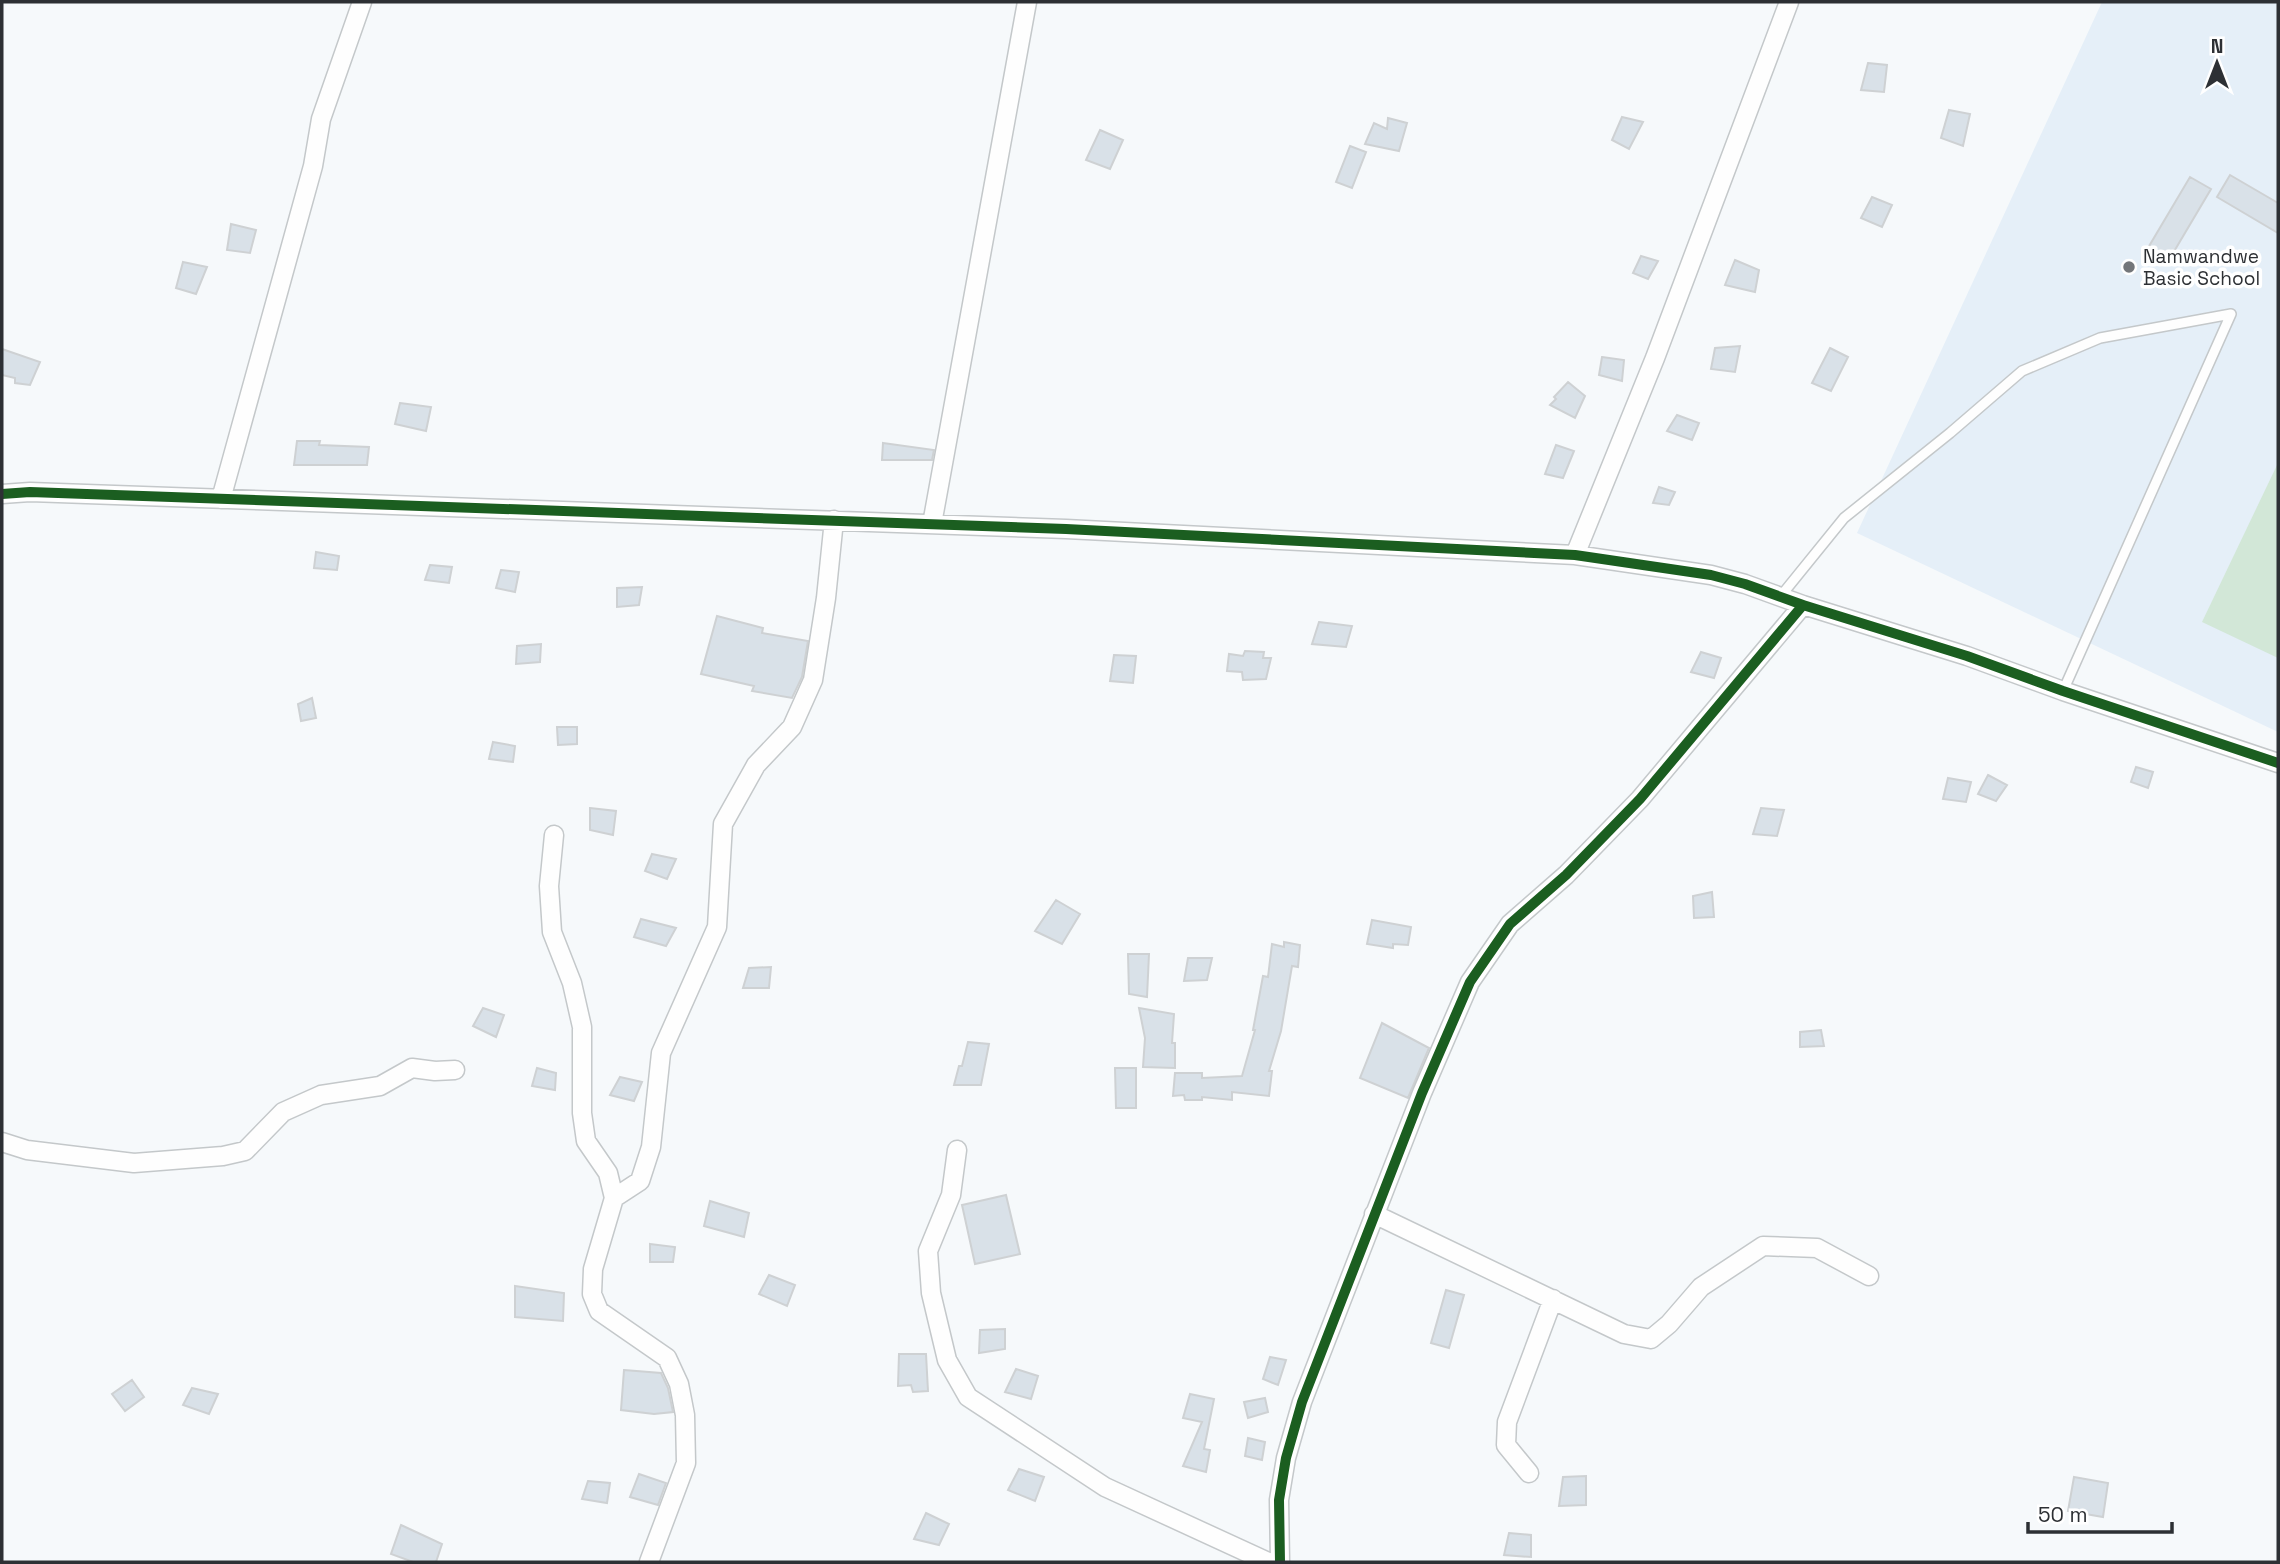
<svg xmlns="http://www.w3.org/2000/svg" width="2280" height="1564" font-family="'Space Grotesk',sans-serif">
<style>
.built{fill:#e5eff8}
.green{fill:#d2e7d7}
.building{fill:#d9e1e8;stroke:#ced1d3;stroke-width:2}
.lines{fill:none;stroke-linecap:round;stroke-linejoin:round}
.service-casing{stroke:#c4c8ca;stroke-width:12}
.minor-casing{stroke:#c4c8ca;stroke-width:21}
.service{stroke:#fefefe;stroke-width:9}
.minor{stroke:#fefefe;stroke-width:18}
.cycleway-casing{stroke:#fff;stroke-width:15}
.cycleway{stroke:#1b5e20;stroke-width:10}
.poi-dot{fill:#73767a;stroke:#fff;stroke-width:2.5}
.labels{text-anchor:middle;stroke-width:7;stroke-linejoin:round;paint-order:stroke}
.poi-label{font-size:19px;fill:#2d3034;stroke:#fff;text-anchor:start}
</style>
<rect width="100%" height="100%" fill="#f6f9fb"/>
<path class="built" d="M2102 2H2278V732L1857 533Z"/>
<path class="green" d="M2278 463V658L2202 622Z"/>
<path class="building" d="M1868 63 1887 65 1884 92 1861 90Z
M1949 110 1970 114 1963 146 1941 138Z
M1622 117 1643 122 1629 149 1612 140Z
M1388 118 1407 123 1399 151 1365 144 1374 123 1387 129Z
M1100 130 1123 140 1110 169 1086 160Z
M1350 146 1366 152 1352 188 1336 182Z
M2230 175 2278 203V233L2217 197Z
M2190 177 2211 189 2166 265 2145 253Z
M1872 197 1892 205 1882 227 1861 218Z
M231 224 256 230 250 253 227 250Z
M1641 256 1658 261 1648 279 1633 273Z
M1735 260 1759 270 1755 292 1725 285Z
M183 262 207 267 196 294 176 288Z
M1740 346 1735 372 1711 369 1715 348Z
M1830 348 1848 357 1831 391 1812 383Z
M2 349 40 362 30 385 15 383V378L2 375Z
M1602 357 1624 360 1622 381 1599 375Z
M1568 382 1585 396 1575 418 1550 405 1556 399 1554 397Z
M400 403 431 407 426 431 395 424Z
M1677 415 1699 423 1692 440 1667 431Z
M297 441H320L319 445 369 447 367 465H294Z
M883 443 934 450 932 460H882Z
M1556 445 1574 451 1563 478 1545 474Z
M1659 487 1675 492 1669 505 1653 503Z
M316 552 339 556 337 570 314 568Z
M430 565 452 567 449 583 425 580Z
M501 570 519 572 515 592 496 588Z
M642 587 639 605 617 607V588Z
M717 616 763 628 762 633 808 641 802 677 792 698 752 691 754 686 701 674Z
M1319 622 1352 626 1346 647 1312 644Z
M541 644 540 662 516 664 517 646Z
M1245 651 1264 652 1263 658H1271L1266 679 1243 680 1242 672 1227 671 1229 654 1243 656Z
M1701 652 1721 658 1714 678 1691 672Z
M1114 655 1136 656 1133 683 1110 681Z
M312 698 316 718 301 721 298 704Z
M557 727H577V744L558 745Z
M493 742 515 746 513 762 489 759Z
M2136 767 2153 772 2148 788 2131 782Z
M1988 775 2007 785 1996 801 1978 794Z
M1948 778 1971 782 1966 802 1943 799Z
M590 808 616 811 613 835 590 830Z
M1761 808 1784 810 1777 836 1753 834Z
M652 854 676 859 667 879 645 871Z
M1712 892 1714 917 1694 918 1693 896Z
M1056 900 1080 914 1062 944 1035 931Z
M641 919 676 928 666 946 634 937Z
M1372 920 1411 927 1408 945 1393 944V948L1367 944Z
M1284 942 1300 945 1298 967 1292 966 1281 1031 1269 1071H1272L1269 1096 1232 1092V1100L1202 1097V1100H1185L1184 1095 1173 1096 1175 1073H1202V1078L1242 1076 1255 1030H1253L1263 976 1268 977 1272 944 1284 947Z
M1128 954H1149L1147 997 1129 994Z
M1188 958H1212L1207 980 1184 981Z
M771 967 769 988H743L749 968Z
M483 1008 504 1015 496 1037 473 1026Z
M1139 1008 1174 1014 1172 1043H1175V1068L1143 1067 1145 1038Z
M1382 1023 1429 1048 1408 1098 1360 1078Z
M1821 1030 1824 1046 1800 1047V1032Z
M968 1042 989 1044 981 1085H954L959 1066H962Z
M537 1068 556 1073 555 1090 532 1086Z
M1115 1068H1136V1108H1116Z
M620 1077 642 1082 634 1101 610 1095Z
M1006 1195 1020 1254 975 1264 962 1205Z
M710 1201 749 1213 744 1237 704 1226Z
M650 1244 675 1247 673 1262H650Z
M769 1275 795 1285 787 1306 759 1294Z
M515 1286 564 1293 563 1321 515 1317Z
M1446 1290 1464 1295 1449 1348 1431 1343Z
M1005 1329V1349L979 1353 980 1330Z
M899 1354H926L928 1391 913 1392 911 1385 898 1386Z
M1270 1357 1286 1360 1278 1385 1263 1379Z
M1016 1369 1038 1376 1031 1399 1005 1392Z
M624 1370 661 1373 668 1388 673 1412 654 1414 621 1410Z
M132 1380 144 1397 125 1411 112 1394Z
M192 1388 218 1394 209 1414 183 1405Z
M1190 1394 1214 1399 1204 1449 1210 1450 1206 1472 1183 1466 1202 1422 1183 1418Z
M1265 1398 1268 1412 1248 1418 1244 1402Z
M1248 1438 1265 1442 1262 1460 1245 1456Z
M1019 1469 1044 1477 1035 1501 1008 1490Z
M639 1474 666 1483 658 1505 630 1497Z
M1586 1476V1505L1559 1506 1563 1477Z
M2074 1477 2108 1483 2103 1517 2068 1511Z
M588 1481 610 1483 607 1503 582 1499Z
M926 1513 949 1524 939 1545 914 1539Z
M401 1525 442 1544 436 1562H413L391 1554Z
M1509 1533 1531 1535V1557L1504 1555Z"/>
<g class="lines">
<defs>
<path id="service" d="M1780 597 1844 518 1950 433 2022 371 2100 338 2231 314
M2063 691 2231 314"/>
<path id="minor" d="M2 494 30 492 1066 529 1575 555 1711 575 1745 584 1803 605
M221 499 313 166 321 119 362 2
M932 524 1027 2
M1575 555 1655 358 1789 2
M554 835 549 886 552 932 572 983 582 1027V1113L586 1141 608 1173 614 1198 593 1269 592 1294 599 1311 667 1358 679 1384 685 1415 686 1463 649 1562
M2 1142 27 1150 134 1163 223 1156 245 1151 283 1112 321 1095 380 1086 412 1068 435 1071 455 1070
M957 1150 951 1195 928 1251 931 1293 947 1360 968 1397 1105 1487 1268 1562
M614 1198 640 1181 651 1147 661 1053 717 927 723 824 756 765 792 727 813 680 826 598 834 520
M1374 1214 1624 1334 1651 1339 1669 1324 1701 1287 1763 1246 1817 1248 1869 1276
M1529 1473 1506 1445 1507 1422 1553 1299
M1280 1562 1279 1500 1286 1458 1302 1402 1422 1093 1470 982 1510 924 1566 875 1640 799 1803 605 1967 656 2063 691 2278 763"/>
</defs>
<use href="#service" class="service-casing"/>
<use href="#minor" class="minor-casing"/>
<use href="#service" class="service"/>
<use href="#minor" class="minor"/>
<defs>
<path id="cycleway" d="M2 494 30 492 1066 529 1575 555 1711 575 1745 584 1803 605
M1280 1562 1279 1500 1286 1458 1302 1402 1422 1093 1470 982 1510 924 1566 875 1640 799 1803 605 1967 656 2063 691 2278 763"/>
</defs>
<use href="#cycleway" class="cycleway-casing"/>
<use href="#cycleway" class="cycleway"/>
</g>
<circle class="poi-dot" cx="2129" cy="267" r="7"/>
<g class="labels">
<g class="poi-label">
<text x="2143" y="263">Namwandwe<tspan x="2143" dy="22">Basic School</tspan></text>
</g>
</g>
<rect width="2280" height="1564" fill="none" stroke="#2d3034" stroke-width="7"/>
<g transform="translate(2217 63)" stroke="#ffffff" stroke-width="5" paint-order="stroke">
<path d="M0-5L12 26L0 18L-12 26Z" fill="#2d3034"/>
<text y="-10" font-size="19" font-weight="bold" text-anchor="middle" fill="#2d3034">N</text>
</g>
<path d="M2028 1522v10h144v-10" fill="none" stroke="#2d3034" stroke-width="3.5"/>
<text x="2038" y="1522" font-size="21" fill="#2d3034" stroke="#ffffff" stroke-width="5" paint-order="stroke">50 m</text>
</svg>
